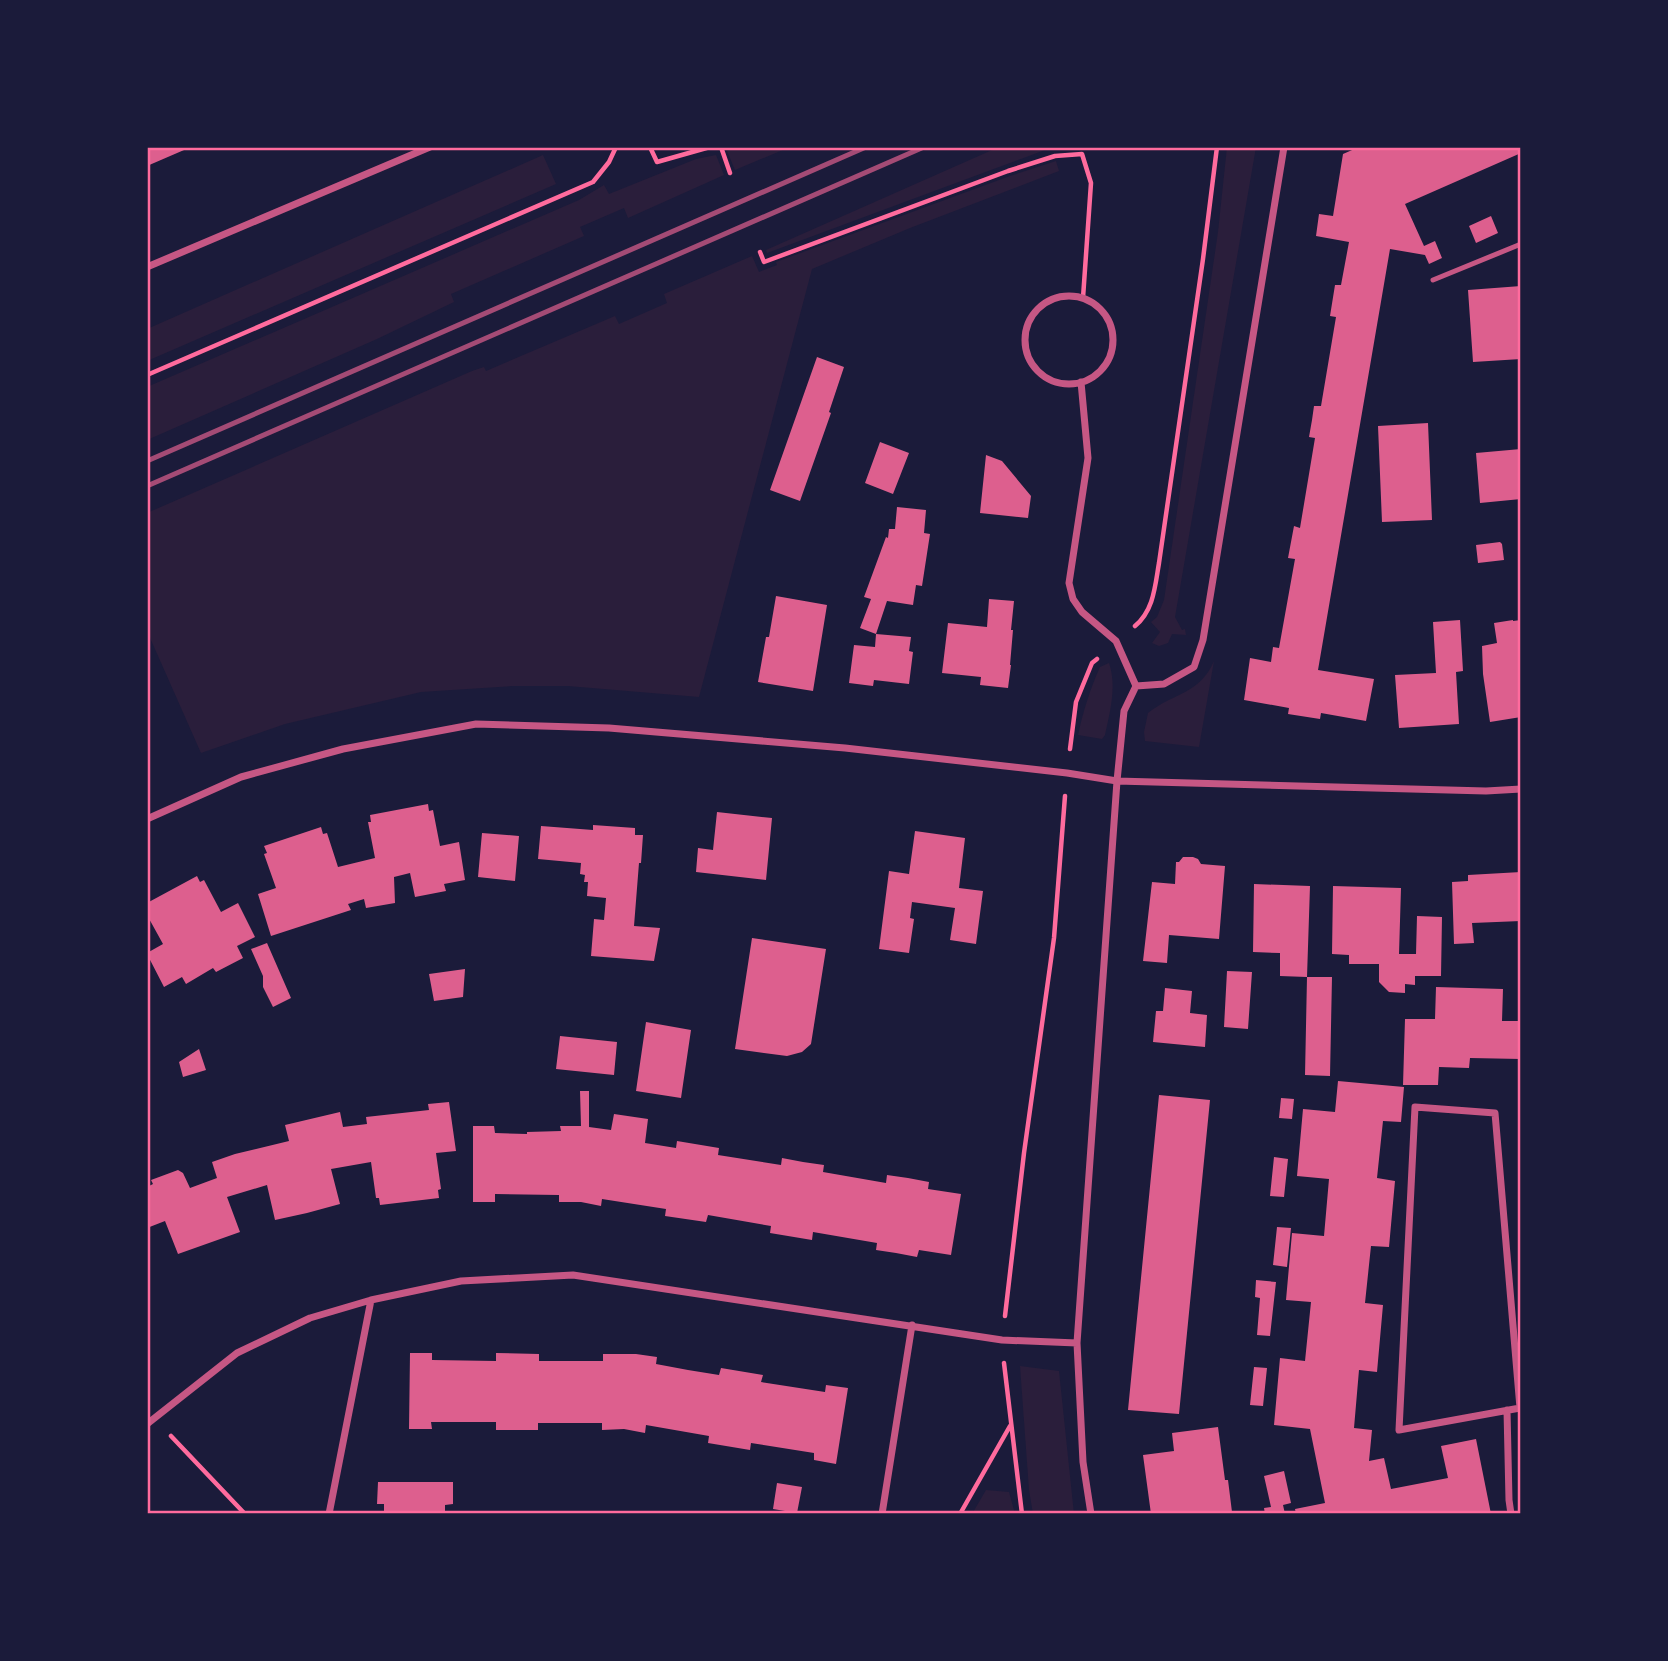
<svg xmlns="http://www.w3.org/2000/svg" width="1668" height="1661" font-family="'Varela Round',sans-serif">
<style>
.green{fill:#2a1e3b}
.building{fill:#dd5f8e}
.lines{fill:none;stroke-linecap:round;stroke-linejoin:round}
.path{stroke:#ff6b9d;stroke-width:4.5}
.service{stroke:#c65784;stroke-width:5}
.minor{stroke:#c65784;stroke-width:7}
.rail{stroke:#a44b75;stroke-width:5}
.neatline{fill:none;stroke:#ff6b9d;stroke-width:2.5}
</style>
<rect width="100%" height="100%" fill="#1b1b3a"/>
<path class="green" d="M736 147H790L735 170 727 151Z
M999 147H1053L767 253 766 250Z
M1227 147H1256L1175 617 1182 630 1185 629 1186 635 1172 634 1168 643 1159 646 1152 643 1160 632 1151 622 1157 617 1164 600 1218 232Z
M543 155 556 184 147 361V329Z
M716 155 724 175 628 218 624 208 580 227 584 236 451 294 454 302 377 339 147 440V387L579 200 604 185 609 194 696 159Z
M1056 161 1059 171 910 228 812 269 699 697 568 686H513L421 692 285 724 201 753 147 631V513L472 371 484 367 486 371 615 316 619 324 667 303 664 294 752 256 759 272 777 265 776 262 1010 176Z
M1214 661 1199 747 1145 741 1144 732 1148 713C1173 693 1200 694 1214 661Z
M1109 663C1117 686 1110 712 1105 735L1102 739 1078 735C1083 712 1090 689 1100 667Z
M1020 1366 1059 1371 1074 1514H1033L1029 1490Z
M986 1490 1009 1492 1015 1514H972Z"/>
<path class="building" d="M147 147H191L147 166Z
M1359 147H1521V153L1405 204 1424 246 1435 241 1442 258 1429 264 1425 255 1390 249 1318 670 1374 679 1366 721 1321 713 1320 719 1288 714 1289 708 1244 700 1250 658 1271 662 1273 647 1279 648 1295 559 1288 558 1294 526 1300 528 1315 438 1309 437 1312 420 1314 406H1321L1336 317 1330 316 1335 285H1341L1349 242 1316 236 1319 214 1333 216 1343 154Z
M1491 216 1498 233 1476 243 1469 226Z
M1521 286V359L1473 362 1468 290Z
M817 357 844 367 829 412 831 413 800 501 770 490Z
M1428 423 1432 520 1382 522 1378 426Z
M880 442 909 453 893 494 865 483Z
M1521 449V499L1480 503 1476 453Z
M986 455 1002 461 1031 496 1028 518 980 513Z
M897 507 926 510 924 533 930 534 922 586 916 585 913 605 887 601 876 634 860 628 871 599 864 597 886 537 888 538 889 529H895Z
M1500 542 1502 544 1504 560 1478 563 1476 545Z
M776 596 827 605 813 691 758 682 766 637H769Z
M989 599 1014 601 1011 630H1013L1010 665H1011L1008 688 980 685 981 677 942 673 948 623 987 627Z
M1460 620 1463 671 1456 672 1459 724 1399 728 1395 675 1436 673 1433 622Z
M1513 620V621L1521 620V717L1490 722 1483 674 1482 646 1497 643 1494 623Z
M876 634 911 637 909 651 913 652 909 684 874 680 873 686 849 683 854 645 875 647Z
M428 804 429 811 433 810 440 846 459 842 465 880 444 884 446 891 415 897 410 873 394 877 395 903 366 908 364 899 348 904 351 910 271 936 258 894 276 888 264 854 267 853 264 846 321 827 323 834 327 833 338 867 375 858 368 822H371L370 815Z
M717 812 772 818 766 880 696 872 698 848 713 850Z
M593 825 635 828V835H643L641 863H639L634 926 660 928 654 961 591 956 594 919 604 920 606 898 587 896 588 882H584L585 875 580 874 581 863 538 859 541 826 593 830Z
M915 831 965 838 959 888 983 891 976 944 950 940 955 908 912 902 910 918 914 919 909 953 879 949 889 871 909 874Z
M482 833 519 836 515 881 478 877Z
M1183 857H1193L1198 859 1201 864 1225 866 1219 939 1169 935 1167 963 1143 961 1152 882 1175 884 1176 862H1179Z
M1521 872V921L1472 923 1474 943 1454 944 1452 882 1468 881V875Z
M197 876 200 882 204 880 221 912 238 903 255 937 237 946 243 958 216 972 213 968 186 984 182 977 164 987 147 954V953L163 944 147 915 149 910 147 903Z
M1254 884 1310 886 1307 977 1280 976V953L1253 952Z
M1333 886 1401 888 1399 954H1416L1417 916 1442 917 1441 976H1415V985L1405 984V993L1389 992 1379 982V964H1349V955L1332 954Z
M752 938 826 949 811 1044 802 1052 787 1056 735 1049Z
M267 943 291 998 273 1007 263 987V976L251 949Z
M465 969 463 997 434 1001 429 974Z
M1227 971 1252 972 1248 1029 1224 1027Z
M1307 977H1332L1330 1076 1305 1075Z
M1436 987 1503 989 1502 1021H1521V1059L1470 1058 1469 1068 1439 1067 1438 1085H1403L1405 1019H1435Z
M1165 988 1192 991 1190 1013 1207 1015 1205 1047 1153 1042 1156 1011H1163Z
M646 1022 691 1030 681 1098 636 1091Z
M560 1036 617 1042 614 1075 556 1069Z
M199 1049 206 1070 183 1077 179 1062Z
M1338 1081 1404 1087 1401 1122 1383 1121 1377 1178 1395 1181 1389 1247 1371 1246 1365 1303 1383 1305 1377 1372 1359 1370 1354 1428 1372 1430 1369 1461 1384 1458 1391 1489 1448 1478 1441 1446 1476 1439 1491 1514H1296L1295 1509 1325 1503 1310 1429 1274 1425 1280 1358 1305 1361 1311 1302 1286 1300 1292 1233 1324 1236 1329 1179 1297 1176 1303 1109 1335 1112Z
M580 1091H589V1127L611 1130 614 1114 648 1119 645 1143 676 1148 677 1141 719 1148 718 1155 781 1165 782 1158 803 1162 824 1165 823 1172 886 1183 887 1175 908 1178 929 1182 928 1189 961 1194 951 1255 919 1250 917 1257 896 1253 876 1250 877 1243 813 1232 812 1240 770 1233 771 1226 708 1215 706 1222 665 1216 666 1209 602 1199 601 1206 581 1202H559V1195L495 1194V1202H473V1126H494L495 1133 527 1134V1132L561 1131 560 1126H581Z
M1159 1095 1210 1100 1179 1414 1128 1410Z
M1281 1098 1294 1099 1292 1119 1279 1118Z
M449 1102 456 1151 436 1153 441 1189 438 1190 439 1198 380 1205 379 1198H376L371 1162 331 1169 340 1204 307 1213 275 1220 267 1185 227 1197 240 1232 178 1254 165 1221 147 1228V1187L153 1184 151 1180 178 1170 183 1173 190 1188 217 1178 212 1162 235 1154 289 1141 285 1125 340 1112 343 1127 367 1124 366 1117 429 1110 428 1104Z
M1274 1157 1288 1159 1284 1197 1270 1196Z
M1277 1227 1291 1228 1287 1267 1273 1265Z
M1256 1280 1276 1282 1270 1336 1257 1335 1260 1298 1255 1297Z
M410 1353H432V1360L496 1361V1353L539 1354V1361H603V1354H636L657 1357 656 1364 688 1370 719 1375 721 1368 763 1375 761 1382 825 1392 826 1385 848 1388 836 1464 814 1460V1453L751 1443 750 1450 708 1443 709 1436 646 1425 645 1433 624 1429 602 1430V1423H538V1430H496V1422H431L432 1429H409Z
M1254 1367 1267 1368 1263 1406 1250 1405Z
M1218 1427 1225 1480H1228L1232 1512 1229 1514H1151L1143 1455 1174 1451 1172 1433Z
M1284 1471 1291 1503 1283 1505 1285 1514H1265L1264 1508 1271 1507 1264 1476Z
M378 1482H453V1504L445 1505V1514H384V1504H377Z
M777 1483 802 1487 797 1513 773 1509Z"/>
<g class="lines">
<path class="path" d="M650 147 657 162 710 147
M721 147 730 173
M760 252 764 262 1008 171 1055 156 1082 154 1091 183 1083 298
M147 375 593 182 609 162 616 147
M1135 626C1154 610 1155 586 1159 563L1203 259 1217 147
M1070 749 1076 702 1092 663 1097 659
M1005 1316 1024 1153 1054 938 1065 796
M1004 1363 1022 1514
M171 1436 245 1514
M960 1514 1010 1426"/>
<path class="service" d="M1433 280 1521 244"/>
<path class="minor" d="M147 267 430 147
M1025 340a44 44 0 1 1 88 0a44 44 0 1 1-88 0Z
M1081 382 1088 458 1069 583 1073 599 1082 612 1116 641 1136 686
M1136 686 1164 684 1194 667 1203 640 1284 147
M147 819 241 777 343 749 476 724 609 728 845 748 1067 773 1117 781 1486 791 1521 789
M1415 1107 1495 1113 1520 1408 1399 1430Z
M1507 1410 1509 1500 1511 1514
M147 1424 237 1353 310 1318 371 1300 461 1281 573 1275 1002 1340 1077 1343
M329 1514 371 1300
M882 1514 912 1325
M1091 1514 1083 1462 1077 1343 1117 781 1124 711 1136 686"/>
<path class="rail" d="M147 461 866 147
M147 486 924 147"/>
</g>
<rect width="1668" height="1661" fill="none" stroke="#1b1b3a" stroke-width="298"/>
<rect x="149" y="149" width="1370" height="1363" class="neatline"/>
</svg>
